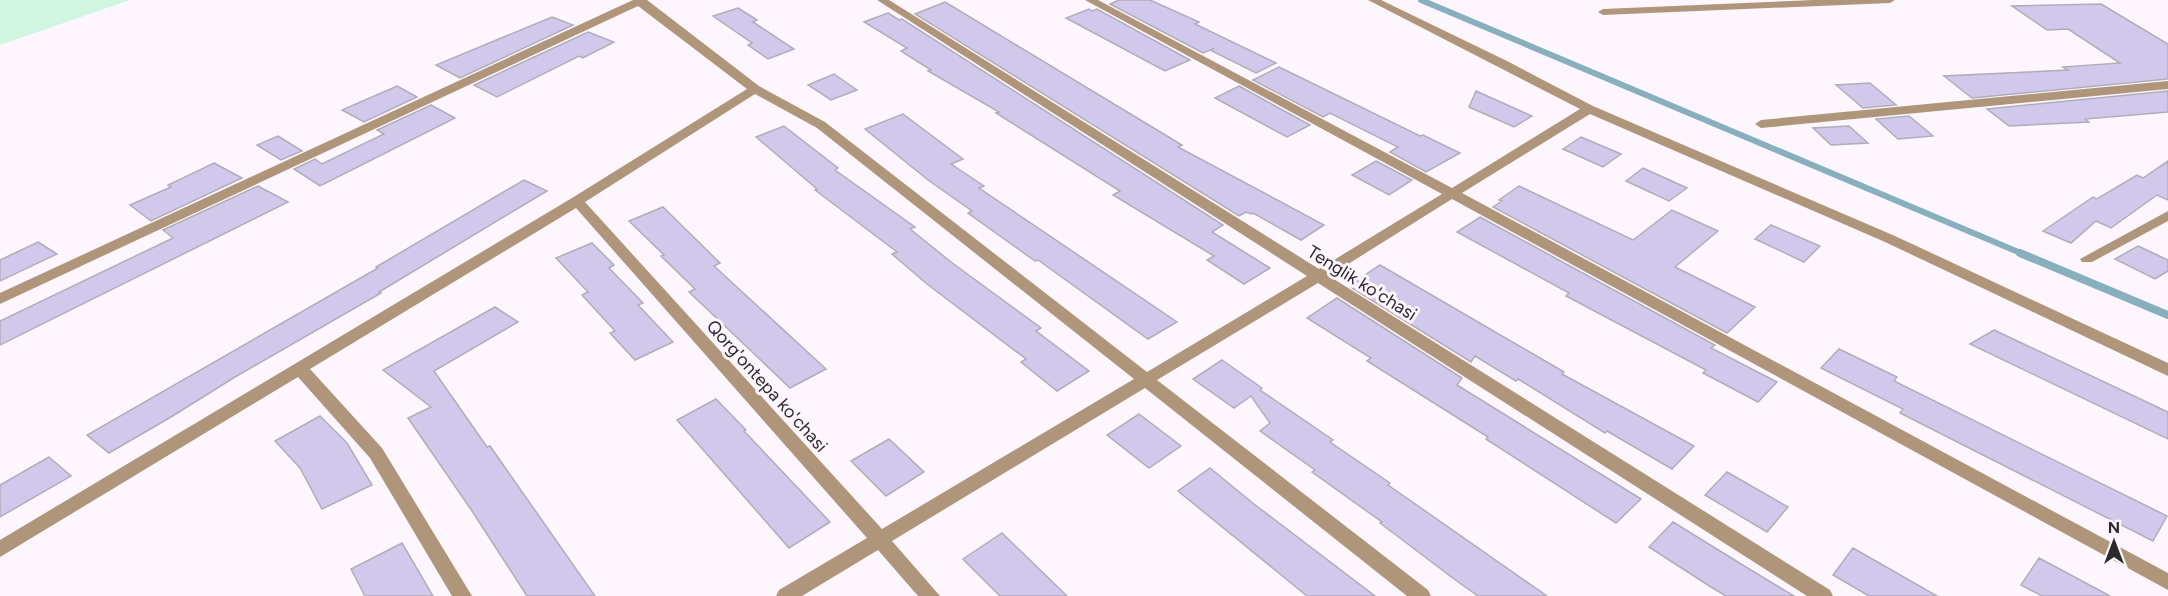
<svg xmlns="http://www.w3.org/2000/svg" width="2168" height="596" font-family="Figtree,sans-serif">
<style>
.green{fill:#d0f5e1}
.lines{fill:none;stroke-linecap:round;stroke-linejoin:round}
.stream-far1{stroke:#88afbd;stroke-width:6}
.stream{stroke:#88afbd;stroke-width:8}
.building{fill:#d1c9eb;stroke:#afadb9;stroke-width:1.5}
.minor{fill:#af967b;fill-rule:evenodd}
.labels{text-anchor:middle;stroke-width:6;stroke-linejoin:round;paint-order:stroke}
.street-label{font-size:18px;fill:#2c292c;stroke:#fef6fe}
</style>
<rect width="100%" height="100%" fill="#fef6fe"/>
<path class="green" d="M0 0H130L0 45Z"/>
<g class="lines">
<path class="stream-far1" d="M1421 0 2023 254"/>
<path class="stream" d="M2020 253 2168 315"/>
</g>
<path class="building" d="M1119 0H1150L1199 22 1195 24 1276 63 1256 73 1212 51 1213 49 1203 53 1110 4Z
M945 2 1182 145 1178 147 1324 225 1301 240 1253 213 1251 214 1246 212 1239 216 915 14Z
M2101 4 2168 44V79L1972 98 1944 76 2068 70 2063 67 2120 63 2068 29 2047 30 2012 6Z
M738 8 757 20 753 22 794 49 768 59 748 45 752 43 713 16Z
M1089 9 1092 11 1097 9 1190 60 1165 71 1066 18Z
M888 13 899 20 902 19 1223 225 1212 232 1270 268 1244 284 1207 260 1214 256 1113 195 1120 191 996 113 999 112 928 71 931 70 901 51 907 48 864 22Z
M552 17 573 25 460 78 436 65Z
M588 32 614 42 583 58 579 56 497 97 474 85Z
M1279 67 1420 136 1423 135 1460 153 1426 172 1390 152 1398 147 1330 113 1323 117 1253 80Z
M834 74 857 90 831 100 808 85Z
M1870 83 1896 105 1863 108 1836 85Z
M397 86 417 97 364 122 342 110Z
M1239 86 1310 125 1287 137 1215 98Z
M1476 91 1532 116 1514 127 1469 107Z
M2168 91V112L2085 119 2089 122 2009 126 1987 109Z
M431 105 455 118 320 186 294 169 315 159 322 164 384 134 377 130Z
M903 114 963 159 951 164 984 186 979 188 1177 322 1148 339 1038 260 1035 261 968 213 972 211 928 180 865 129Z
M1909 116 1933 136 1898 139 1876 119Z
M784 126 838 168 835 170 915 227 910 229 951 262 1041 328 1036 331 1089 371 1057 391 1021 362 1026 359 927 284 892 254 897 252 815 190 817 189 756 137Z
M1849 126 1868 143 1831 145 1813 128Z
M278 136 302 151 281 160 257 145Z
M1581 137 1621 154 1603 167 1563 149Z
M1376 161 1412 180 1389 195 1352 175Z
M2168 161V200L2157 195 2111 228 2096 221 2071 243 2043 231 2093 197 2097 199 2137 175 2143 178Z
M214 163 242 178 151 221 130 205 171 187 168 185Z
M1643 168 1687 188 1669 201 1626 181Z
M524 180 547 191 379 292 381 293 235 377 171 417 109 453 87 435 378 268 376 267Z
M258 186 288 202 0 345V321L173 238 163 230Z
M1519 186 1633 240 1672 210 1718 231 1675 267 1755 307 1727 333 1493 207 1502 201 1499 200Z
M663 207 720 263 714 266 826 369 790 388 689 292 695 289 661 256 664 255 629 221Z
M1480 217 1715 345 1711 348 1777 382 1758 402 1703 373 1706 370 1566 296 1569 293 1457 232Z
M1771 225 1820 246 1804 262 1755 239Z
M38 242 57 254 0 281V260Z
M592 243 614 265 609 268 643 303 638 305 673 342 635 360 610 333 615 331 582 295 588 292 556 258Z
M2138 246 2168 260V271L2155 279 2115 259Z
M1380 265 1564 372 1562 374 1694 446 1672 469 1607 431 1605 433 1518 379 1516 381 1475 356 1471 362 1352 288 1360 283 1356 281Z
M1337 298 1462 378 1457 385 1641 499 1616 523 1486 439 1488 437 1367 361 1371 358 1307 318Z
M495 307 518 322 434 371 487 447 490 446 595 596H527L472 511 408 418 431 407 383 370Z
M1994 330 2168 412V439L1970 344Z
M1839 349 1897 377 1894 381 2167 516 2153 541 1900 413 1903 409 1821 368Z
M1222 360 1262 388 1260 390 1333 440 1330 442 1390 483 1388 485 1547 596H1478L1454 579 1380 523 1382 522 1312 472 1315 470 1260 431 1270 423 1251 396 1234 408 1193 379Z
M716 399 746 430 744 431 830 522 789 548 677 420Z
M1139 414 1181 446 1149 468 1107 435Z
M320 416 347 443 372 485 322 509 300 468 275 441Z
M889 439 924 472 886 496 851 461Z
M49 457 71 476 0 517V485Z
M1210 468 1254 504 1375 596H1307L1178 491Z
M1727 472 1788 507 1767 532 1705 495Z
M1673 522 1746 567 1794 596H1726L1711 587 1649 547Z
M1002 533 1067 596H1000L963 559Z
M402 543 433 596H365L351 569Z
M1853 548 1937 596H1869L1833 575Z
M2039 558 2110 596H2042L2021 585Z"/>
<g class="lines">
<path class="minor" d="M633 0H647L759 86 825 122 1147 372 1307 276 877 0H889L1319 269 1442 194 1085 0H1098L1452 188 1580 109 1368 0H1381L1507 61 1593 106 1895 236 2168 363V376L1885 242 1590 114 1462 193 2168 573V590L1452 199 1329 276 1830 590 1833 596H1807L1318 283 1157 380 1428 590 1431 596H1407L1145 388 892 541 940 596H918L878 550 802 596H776L779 590 867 538 576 208 310 369 382 448 472 596H452L370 458 298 377 0 557V540L572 198 747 89 638 6 0 304V293ZM755 94 817 128 1134 379 882 529 585 202Z
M1814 0H1895L1890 3 1603 15 1598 12 1603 9Z
M2168 81V89L1761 128 1755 124 1761 120Z
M2168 211V221L2092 262H2082L2080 259Z"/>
</g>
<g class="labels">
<g class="street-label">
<text transform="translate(1362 283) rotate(32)" y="6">Tenglik ko'chasi</text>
<text transform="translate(767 386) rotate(48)" y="6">Qorg'ontepa ko'chasi</text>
</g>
</g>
<g transform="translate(2114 542)" stroke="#fef6fe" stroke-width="4.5" paint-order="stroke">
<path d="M0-4.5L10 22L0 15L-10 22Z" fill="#2c292c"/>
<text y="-9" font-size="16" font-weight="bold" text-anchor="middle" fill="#2c292c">N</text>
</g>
</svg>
